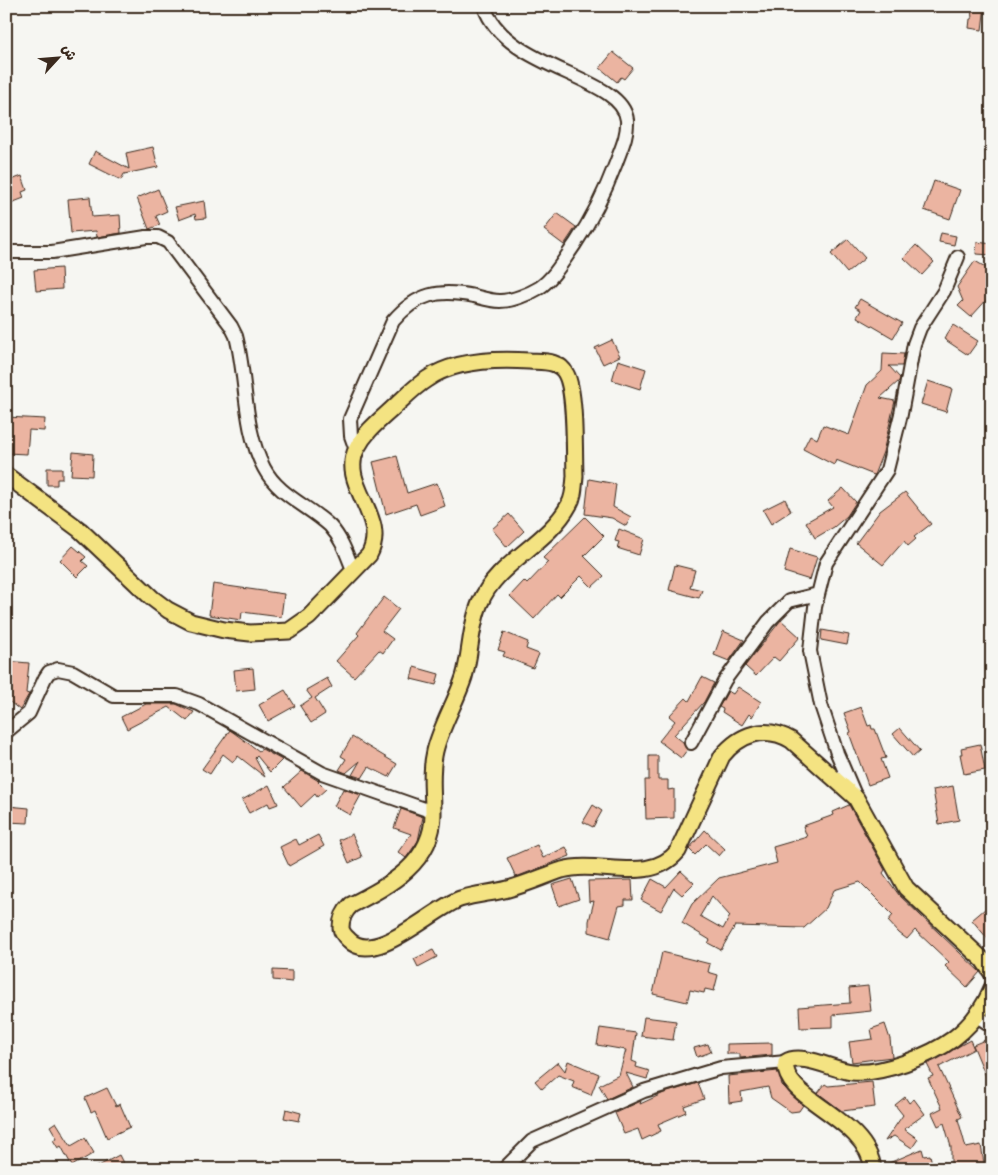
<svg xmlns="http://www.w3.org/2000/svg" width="998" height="1175" font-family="'Playpen Sans','Playpen Sans Arabic',sans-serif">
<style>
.building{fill:#ebb4a1;stroke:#3b2a1e;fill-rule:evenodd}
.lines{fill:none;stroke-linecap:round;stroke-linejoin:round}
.minor-casing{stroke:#3b2a1e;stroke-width:16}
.major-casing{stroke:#3b2a1e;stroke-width:19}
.minor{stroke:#f6f6f2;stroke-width:12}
.major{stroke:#f4e382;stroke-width:15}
</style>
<rect width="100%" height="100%" fill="#f6f6f2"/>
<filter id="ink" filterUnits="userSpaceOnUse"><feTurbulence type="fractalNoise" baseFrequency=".02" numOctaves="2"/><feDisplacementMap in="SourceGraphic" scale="10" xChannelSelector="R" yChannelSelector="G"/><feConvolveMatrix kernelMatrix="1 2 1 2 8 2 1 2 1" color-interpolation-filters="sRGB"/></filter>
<g filter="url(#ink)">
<path class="building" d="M971 6H985L982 30 969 28 970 19H972Z
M613 52 633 68 624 79 621 77 617 82 600 68Z
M153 147 158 167 124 174 121 180 89 164 95 151 129 169 126 153Z
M22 176 27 190 22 192 24 198 6 205V182Z
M934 181 960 190 950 219 924 210Z
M158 189 167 211 156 216 160 225 149 229 137 198Z
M90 197 92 217 120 215 121 233 97 237 96 231 71 233 68 199Z
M204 201 206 218 196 219 195 214 179 220 175 207Z
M557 213 576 227 564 245 544 230Z
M941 233 956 236 954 245 939 242Z
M848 239 865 258 847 273 831 254Z
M977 242 992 244V255L976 254Z
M916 245 934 262 922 275 904 258Z
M975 261 992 271V288L988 293 990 296 971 317 958 306 963 301 957 287Z
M61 268 62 289 36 291 34 270Z
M860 299 902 323 893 338 857 317 861 310 855 307Z
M953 325 978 341 968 355 944 339Z
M612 340 620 356 603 364 595 348Z
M883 353 904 354 902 366H889L900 378 899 381 880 398 895 401 883 452 874 475 836 460 834 465 803 449 810 435 817 439 823 425 849 435 867 385 882 371Z
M618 360 646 369 640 389 612 380Z
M928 381 952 389 946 412 921 404Z
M6 417 45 419 44 431 29 430 27 454 6 453Z
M73 452 93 454 92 476 71 475Z
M397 456 407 493 437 483 445 506 420 515 416 504 386 514 373 462Z
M47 468H62V479H57V485H47Z
M589 479 616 484 613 507 631 517 626 526 612 518 585 514Z
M843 488 856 502 847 516 834 527 815 538 806 522 833 507 828 501Z
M905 492 931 524 914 537 916 539 908 546 904 541 883 565 856 543 880 511Z
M785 499 791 511 771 524 763 510Z
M509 514 524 531 507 547 492 529Z
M585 517 604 536 584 556 604 576 592 587 581 576 560 597 557 594 534 619 510 596 524 581 527 584 548 562 543 558Z
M619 529 644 539 639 555 617 548 619 542 615 541Z
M73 546 86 557 82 561 88 566 77 577 60 560Z
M790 549 817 557 810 580 784 572Z
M675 565 695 570 690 587 702 590 699 598 669 590Z
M213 584 284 594 281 617 242 612 241 620 209 615Z
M384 597 399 609 382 631 393 639 383 653 379 650 354 677 336 661 359 635 357 633Z
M781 620 800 637 779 661 774 657 756 676 745 666Z
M822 630 849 635 847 645 821 640Z
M723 631 744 640 729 661 714 655Z
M504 632 528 642 526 649 539 654 533 668 503 656 505 652 498 650Z
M6 661 29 663 26 693 29 694 20 710 6 699Z
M414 667 439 674 436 685 411 679Z
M253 668 255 689 236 691 234 670Z
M702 677 714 683 704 702 674 735 683 742 687 750 681 758 659 741 675 721 669 716 686 698 689 701Z
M327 678 332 687 315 698 325 714 311 723 300 706 312 698 306 690Z
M738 687 761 702 752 717 749 714 742 725 722 712 723 709 719 707 728 691 733 694Z
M285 690 295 706 268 721 259 705Z
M146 704H176L194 712 187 721 169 707 127 729 121 717Z
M861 707 868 726 871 725 872 729H875L886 758 881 759 888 778 868 785 849 733 851 732 844 713Z
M900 728 920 751 913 757 893 734Z
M230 730 259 751 262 749 282 760 270 772 257 756 255 758 265 777 238 756 233 762 223 754 210 774 202 769Z
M352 737 397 764 389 777 369 767 362 778 352 775 360 761 346 773 339 770 346 759 341 756Z
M980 744 985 770 964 774 960 754H962L961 748Z
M649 756H658V780H668V790L674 789V818L646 819 645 780H649Z
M302 771 317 780 326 789 317 797 315 794 301 807 284 787Z
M269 785 278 804 270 807 268 803 249 813 242 800Z
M953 786 959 820 939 824 933 790Z
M343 789 361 795 350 815 334 806Z
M593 805 602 811 593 827 583 822Z
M849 805 885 870 883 873 899 895 980 972 967 987 945 966 949 962 915 930 907 939 899 933 888 921 893 915 860 882 834 890 826 908 804 928 735 926 721 950 708 943 710 940 682 923 692 904 719 878 777 863 773 847 807 837 803 826 834 815 833 812ZM712 896 730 916 723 929 700 916Z
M8 806 29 808 28 823 7 822Z
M401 809 423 817 418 841 406 858 398 852 411 834 394 828Z
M705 830 725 849 719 856 706 844 695 855 689 849Z
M352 834 362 857 349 863 339 840Z
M318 835 324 846 289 866 280 847 296 839 299 845Z
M537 845 543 858 566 847 570 856 516 877 507 858Z
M681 871 694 883 682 895 674 888 661 911 641 900 652 879 666 887Z
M572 879 579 899 559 906 552 885Z
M632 880 633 900H625V905L619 906 610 938 589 932V921L594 901 589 902 588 881Z
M992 903V944L972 920Z
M433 950 437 957 418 967 414 959Z
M662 952 710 964 708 972 718 975 714 991 705 989 704 993 690 990 687 1002 653 994Z
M273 970 292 971V982L273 980Z
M868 986 871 1011 833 1015V1027L800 1028 799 1007 850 1003 849 988Z
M644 1017 676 1021 673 1040 641 1036Z
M885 1024 890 1039 892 1057 852 1062 849 1042 873 1039 871 1029Z
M600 1028 636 1033 632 1061 637 1063 636 1067 650 1071 647 1079 626 1073 633 1087 607 1099 599 1085 619 1075 626 1050 597 1045Z
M992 1037V1091L973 1045Z
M970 1040 974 1049 939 1067 962 1117 958 1119 966 1148 981 1145 985 1169H951V1147L944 1123 938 1126 932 1113 942 1108 928 1078 933 1076 927 1064Z
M772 1043V1055L740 1058V1054H727V1044Z
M708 1044 711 1052 697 1057 694 1048Z
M568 1061 599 1074 591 1095 572 1087 574 1081 558 1075 542 1089 535 1081 558 1062 565 1071Z
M778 1071 782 1085 803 1105 799 1111 791 1112 771 1098 768 1087 741 1092 742 1101 729 1103 728 1076Z
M872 1082 875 1107 842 1111 818 1093 825 1084 828 1086Z
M698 1083 704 1099 684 1106 686 1112 658 1124 661 1131 642 1140 638 1129 624 1134 615 1113 641 1101 640 1104 664 1093Z
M107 1088 116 1106 120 1104 130 1127 107 1138 95 1110 91 1112 85 1098Z
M905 1097 909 1103 914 1099 925 1114 904 1129 918 1139 912 1148 894 1136 885 1141 903 1115 895 1105Z
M286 1109 301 1113 299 1121 284 1118Z
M56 1122 71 1146 85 1138 94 1153 72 1166 61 1146 58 1148 53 1140 57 1138 50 1126Z
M922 1149 924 1156 930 1155 933 1168 914 1169 913 1165 904 1169H882V1166Z
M119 1155 126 1169H93Z"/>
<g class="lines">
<defs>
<path id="minor" d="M6 252H52L146 237H158L168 242 231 326 236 336C247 378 243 429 264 468 278 495 309 506 330 526 342 539 347 555 353 570
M356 450 351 436 350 419 393 321C417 293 439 289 474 296 482 298 491 301 500 301 512 301 529 294 539 288 554 278 565 258 575 244 592 219 605 192 616 163 621 149 628 135 627 120 622 75 505 70 484 6
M6 732 29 713 45 678 49 672 58 669 73 672 114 696H177L199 704 322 773 433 812
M691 743 725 680 768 622 789 601 818 594
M855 795 837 753 821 705 810 651 815 607 826 563 887 470 901 414 914 344 920 328 944 291 958 257
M977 1016 992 1026
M504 1169 532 1141 644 1091 721 1068 786 1062"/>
<path id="major" d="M6 475 80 530 152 598 168 610 191 622 224 630 250 633 289 631 309 617 369 555C390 517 338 485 357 448 365 432 379 421 392 409 403 399 414 387 427 379 454 360 497 359 529 361 543 362 559 360 566 374 576 392 574 453 575 476 574 486 574 497 569 505 548 544 497 562 480 603 470 626 471 653 464 677 456 702 441 726 435 751 430 772 433 791 433 812 434 862 390 885 351 905 344 912 341 918 341 928 342 934 346 937 349 940 375 967 433 908 460 899 476 894 493 893 508 889 527 884 544 876 562 870 599 859 649 886 678 851L722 756C740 734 765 725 791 740L856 798 906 888 983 960 992 973
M873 1169C867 1117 780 1099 786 1062 802 1052 833 1070 852 1072 881 1075 930 1056 953 1039 970 1026 984 1008 992 988"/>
</defs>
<use href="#minor" class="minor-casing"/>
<use href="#major" class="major-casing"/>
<use href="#minor" class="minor"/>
<use href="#major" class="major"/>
</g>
</g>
<rect width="998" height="1175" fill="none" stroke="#f6f6f2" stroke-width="25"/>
<rect x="12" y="12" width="973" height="1150" fill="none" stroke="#3b2a1e" stroke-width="2" filter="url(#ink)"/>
<g transform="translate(58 58) rotate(64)" stroke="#f6f6f2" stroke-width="4" paint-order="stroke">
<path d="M0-4L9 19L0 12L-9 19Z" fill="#3b2a1e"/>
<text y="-8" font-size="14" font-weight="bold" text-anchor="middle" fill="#3b2a1e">ش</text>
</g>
</svg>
